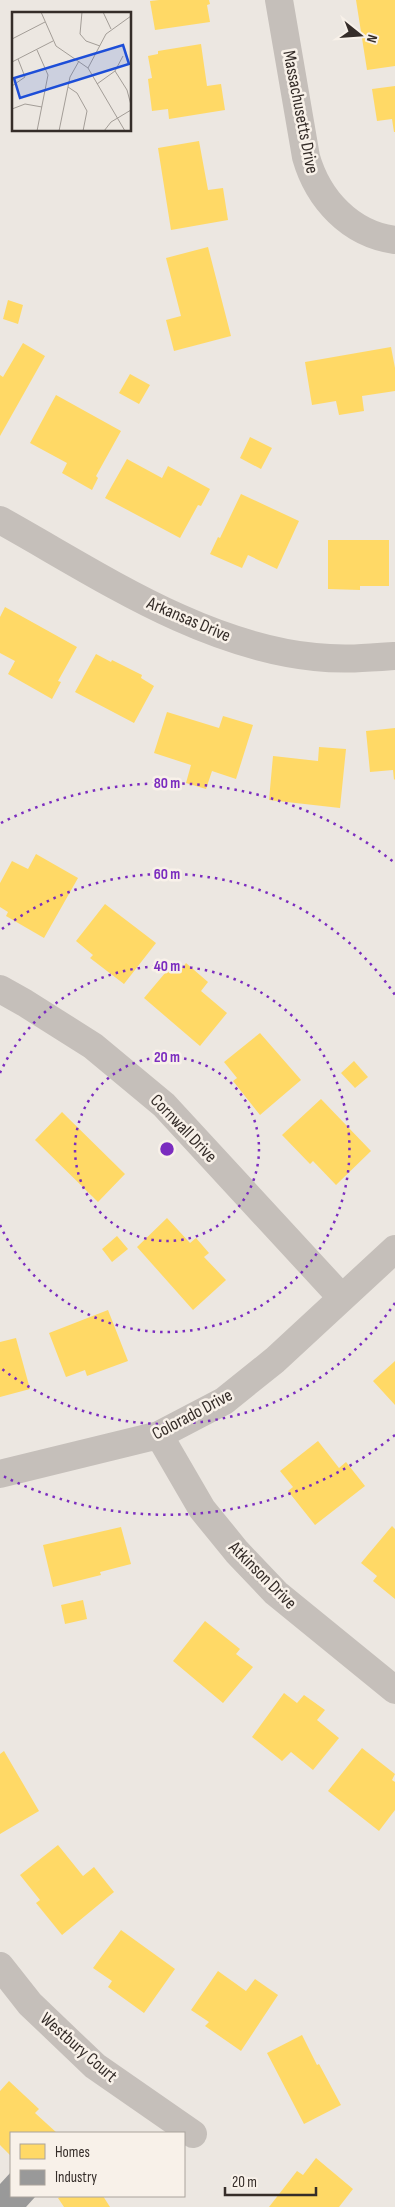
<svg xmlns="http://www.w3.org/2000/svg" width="395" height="2207" font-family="'Sofia Sans Condensed',sans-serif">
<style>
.homes{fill:#ffd966}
.industry{fill:#999}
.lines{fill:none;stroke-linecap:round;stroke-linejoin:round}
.street{stroke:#c5bfba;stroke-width:28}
.ring{fill:none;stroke:#7b2cbf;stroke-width:2.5;stroke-dasharray:2.5 5}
.labels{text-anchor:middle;stroke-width:5;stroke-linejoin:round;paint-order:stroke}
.street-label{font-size:18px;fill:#352d29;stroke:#f8f1e9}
.inset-road{fill:none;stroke:#a39d97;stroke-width:1}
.view{fill:#1d4ed8;fill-opacity:0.15;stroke:#1d4ed8;stroke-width:2.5}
.inset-edge{fill:none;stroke:#352d29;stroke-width:2.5}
.centre{fill:#7b2cbf;stroke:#f8f1e9;stroke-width:2.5}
.ring-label{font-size:15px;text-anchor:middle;font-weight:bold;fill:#7b2cbf;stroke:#f8f1e9;stroke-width:5;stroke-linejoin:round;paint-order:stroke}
</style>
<rect width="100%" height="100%" fill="#ece7e1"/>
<path class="homes" d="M159 0H209L210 4 207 5 210 22 155 30 150 1Z
M356 0H395V66L367 70Z
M201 44 207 86 221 84 225 110 169 119 168 109 152 111 148 79 152 78 148 56 158 54V51Z
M395 86V132H394L392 119 377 121 372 89Z
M199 141 208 190 223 188 228 220 171 230 158 148Z
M208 247 231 336 174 351 166 320 181 316 166 258Z
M8 300 23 305 18 324 3 319Z
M23 343 45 356 0 436V375L3 377Z
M391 347 395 368V391L362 396 364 411 339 415 336 401 312 405 305 362Z
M130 374 150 385 139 404 119 393Z
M56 395 121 431 96 476 98 478 92 490 62 473 67 463 30 443Z
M250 437 272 448 261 469 240 458Z
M127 459 162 478 168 466 210 489 201 506 198 505 180 538 105 498Z
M241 494 299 521 277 569 248 555 242 568 210 554 218 537 220 538Z
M328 540H389V586H360V590L328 589Z
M5 607 77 647 58 681 61 682 52 699 8 674 15 661 0 653V617Z
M96 654 111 662 112 660 142 675 141 678 154 686 134 723 75 692Z
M167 712 219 728 223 716 253 725 236 779 212 771 206 789 186 783 191 765 154 753Z
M395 728V779L394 780 393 770 370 772 366 731Z
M319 747 346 749 340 808 269 800 273 756 318 761Z
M36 854 78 878 44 938 6 916 8 912 0 907V883L12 861 28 869Z
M105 904 156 943 124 984 90 958 93 955 76 941Z
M186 963 208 982 201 991 227 1013 200 1046 144 998 171 966 179 973Z
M260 1033 301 1080 260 1115 233 1081 237 1078 224 1062Z
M354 1061 368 1077 355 1088 341 1073Z
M321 1099 371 1151 336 1185 313 1161 310 1164 282 1135Z
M62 1112 125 1174 98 1202 35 1140Z
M167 1218 190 1243 196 1238 209 1253 204 1257 226 1280 193 1310 137 1247Z
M117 1236 128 1249 112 1262 102 1249Z
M108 1310 128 1361 87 1376 85 1370 66 1377 49 1333Z
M16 1338 30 1389 0 1397V1342Z
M395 1361V1405L373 1381Z
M318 1441 339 1468 346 1462 365 1486 315 1525 288 1491 293 1487 280 1471Z
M392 1526 395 1529V1599L373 1581 377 1576 361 1563Z
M121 1527 131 1564 100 1572 101 1575 53 1587 43 1545Z
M83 1600 87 1619 65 1624 61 1605Z
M205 1621 240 1649 236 1654 253 1667 223 1703 173 1661Z
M284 1693 297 1703 304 1695 325 1710 317 1720 339 1738 313 1770 291 1752 282 1761 252 1737Z
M362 1748 395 1774 392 1780 395 1782V1810L379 1831 328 1791Z
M4 1751 39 1811 0 1834V1754Z
M58 1845 83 1876 94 1867 114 1892 62 1935 36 1903 40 1900 20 1875Z
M121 1930 175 1969 144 2013 108 1987 112 1981 93 1968Z
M218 1971 246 1991 255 1979 278 1995 241 2051 205 2026 209 2022 191 2010Z
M302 2035 317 2065 319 2064 341 2105 304 2124 267 2053Z
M9 2081 39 2109 35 2113 57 2133H11V2156L0 2145V2091Z
M316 2158 353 2189 339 2207H269L297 2171 303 2175Z
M62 2196H103L110 2207H64L58 2198Z"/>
<path class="industry" d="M11 2172V2196L35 2197 26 2207H0V2184Z"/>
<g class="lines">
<path class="street" d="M279 0 306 157C318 199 350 234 395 240
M0 520C99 575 200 645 315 657 342 660 368 658 395 656
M0 989 25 1003 93 1046 164 1105 342 1298
M159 1435 202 1509 237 1552 276 1593 395 1690
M0 1474 159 1435 224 1401 275 1360 395 1249
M0 1966 30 2004 95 2066 193 2134"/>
</g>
<g class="ring">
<circle cx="167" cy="1149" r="92"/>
<path d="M0 1073A183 183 0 1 1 0 1225"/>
<path d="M395 1303A275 275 0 0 1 2 1369M2 929A275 275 0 0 1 395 995"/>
<path d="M395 1435A366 366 0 0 1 1 1475M1 823A366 366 0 0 1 395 863"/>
</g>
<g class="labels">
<g class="street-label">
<text transform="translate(301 112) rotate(79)" y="6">Massachusetts Drive</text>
<text transform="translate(189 619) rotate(23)" y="6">Arkansas Drive</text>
<text transform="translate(184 1128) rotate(46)" y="6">Cornwall Drive</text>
<text transform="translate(192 1414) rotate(-28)" y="6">Colorado Drive</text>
<text transform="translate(263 1575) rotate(45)" y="6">Atkinson Drive</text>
<text transform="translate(79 2047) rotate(41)" y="6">Westbury Court</text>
</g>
</g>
<g transform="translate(12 12)">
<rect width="119" height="119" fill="#ece7e1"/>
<path class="inset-road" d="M29 0 44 34 76 56 113 119M70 0 68 22 74 29 88 34M91 0 99 17M0 27 33 10M25 38 36 63 25 119M0 50 41 29M76 56 94 22 119 4M103 59 115 78 119 93M85 72 103 59 111 44M0 74 13 65 6 47M56 75 65 81 75 99 71 119M0 97 13 92 30 95M47 119 58 65 67 49M92 119 99 110 119 98"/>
<path class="view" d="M111 33 117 52 8 86 2 66Z"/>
<rect width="119" height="119" class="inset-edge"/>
</g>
<circle cx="167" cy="1149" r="8" class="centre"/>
<g class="ring-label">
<text x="167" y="788">80 m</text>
<text x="167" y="879">60 m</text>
<text x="167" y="971">40 m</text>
<text x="167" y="1062">20 m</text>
</g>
<rect x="10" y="2132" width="175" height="65" fill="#f8f1e9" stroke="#aaa39c"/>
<rect x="20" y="2144" width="25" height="15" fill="#ffd966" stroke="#aaa39c"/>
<text x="55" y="2157" font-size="15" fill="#352d29">Homes</text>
<rect x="20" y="2170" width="25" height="15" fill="#999999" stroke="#aaa39c"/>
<text x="55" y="2182" font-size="15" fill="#352d29">Industry</text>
<g transform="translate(360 35) rotate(107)" stroke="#f8f1e9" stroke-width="4" paint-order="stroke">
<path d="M0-4L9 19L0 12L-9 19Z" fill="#352d29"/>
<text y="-8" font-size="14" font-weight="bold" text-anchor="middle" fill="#352d29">N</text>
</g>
<path d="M225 2187v8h91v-8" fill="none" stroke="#352d29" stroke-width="2.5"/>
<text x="232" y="2187" font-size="15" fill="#352d29" stroke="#f8f1e9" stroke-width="4" paint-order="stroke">20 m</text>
</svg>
